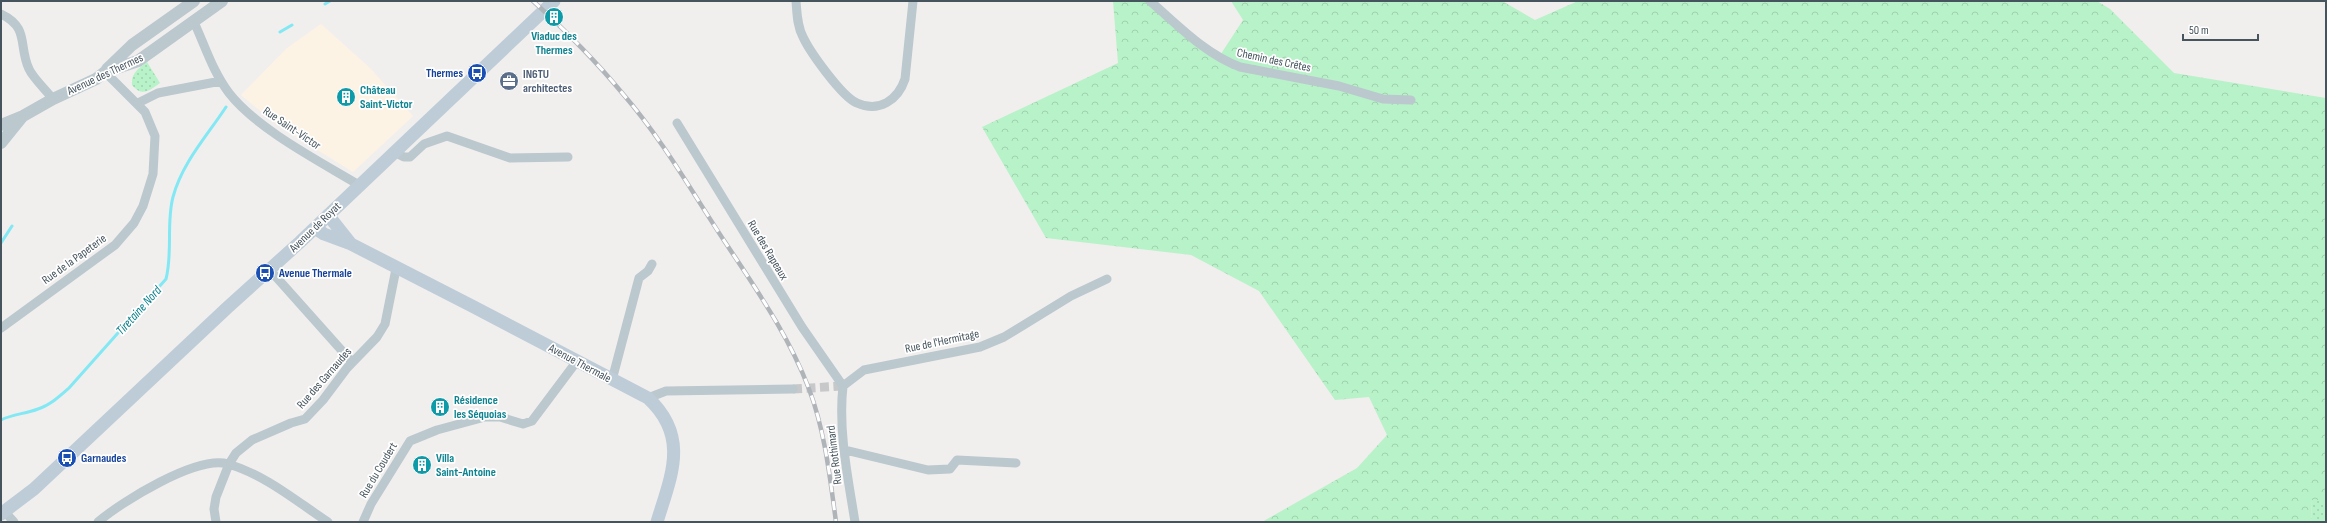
<svg xmlns="http://www.w3.org/2000/svg" width="2327" height="523" font-family="'Sofia Sans Condensed',sans-serif">
<style>
.commercial{fill:#fdf3e5}
.grass{fill:url(#grass-dots)}
.forest{fill:url(#forest-crowns)}
.lines{fill:none;stroke-linecap:round;stroke-linejoin:round}
.stream{stroke:#82e8f3;stroke-width:3}
.minor-tunnel{stroke:#c6c8ca;stroke-width:9;stroke-dasharray:9 4.5;stroke-linecap:butt}
.minor{stroke:#bbc8ce;stroke-width:9}
.tertiary{stroke:#bbc8ce;stroke-width:12}
.secondary{stroke:#bdccd7;stroke-width:13}
.rail-casing{stroke:#afb4b9;stroke-width:4.5}
.rail{stroke:#fff;stroke-width:3;stroke-dasharray:9;stroke-linecap:butt}
.labels{text-anchor:middle;stroke-width:3.5;stroke-linejoin:round;paint-order:stroke}
.culture-label{font-size:12px;font-weight:bold;fill:#0d838f;stroke:#fff;text-anchor:start}
.street-label{font-size:12px;fill:#45545d;stroke:#fff}
.transit-label{font-size:12px;font-weight:bold;fill:#164399;stroke:#fff;text-anchor:start}
.service-label{font-size:12px;font-weight:bold;fill:#4e5e75;stroke:#fff;text-anchor:start}
.water-label{font-size:13px;font-style:italic;fill:#057e8a;stroke:#fff}
</style>
<defs>
<pattern id="grass-dots" width="8" height="8" patternUnits="userSpaceOnUse"><rect width="8" height="8" fill="#b8f2c8"/><path d="M2 2h.1M6 6h.1" fill="none" stroke="#a0d1ae" stroke-width="1.8" stroke-linecap="round"/></pattern>
<pattern id="forest-crowns" width="20" height="18" patternUnits="userSpaceOnUse"><rect width="20" height="18" fill="#b8f2c8"/><path d="M2 6a3 3 0 1 1 6 0M12 15a3 3 0 1 1 6 0" fill="none" stroke="#a0d1ae"/></pattern>
</defs>
<rect width="100%" height="100%" fill="#f1eeee"/>
<path class="commercial" d="M321 24 370 68 413 116 353 172 276 124 241 95 287 48Z"/>
<path class="grass" d="M147 62 160 83C149 91 142 97 132 85 131 73 138 69 147 62Z
M2311 500H2326V522H2312Z"/>
<path class="forest" d="M1113 1H1145L1217 60 1243 20 1231 1H1502L1535 20 1578 1H2097L2110 9 2174 73 2326 98V500H2311L2312 522H1262L1357 468 1387 435 1369 397 1335 400 1259 291 1191 255 1046 238 982 127 1118 63Z"/>
<g class="lines">
<path class="stream" d="M325 4 330 1
M280 32 292 25
M1 243 12 226
M1 420C13 414 25 414 38 409 50 405 60 396 69 388L166 279C173 252 166 223 173 197 182 163 207 136 226 107"/>
<path class="minor-tunnel" d="M793 389 843 386"/>
<path class="minor" d="M796 1C797 13 797 26 803 37 810 52 842 97 857 103 879 113 898 100 905 79L913 1
M1150 1C1178 25 1205 54 1240 67L1339 86 1383 99 1411 100
M1 14C30 28 18 46 29 69 33 78 46 90 53 99
M194 22C205 46 213 72 229 93 257 129 319 161 359 185
M138 103 158 93 221 81
M677 123 802 327 843 386
M394 152 404 157H410L424 144 447 136 510 158 568 157
M269 269 352 362
M1 328 115 245 134 223 143 206 153 174 155 136 145 112 105 72
M612 380 639 278 648 271 652 264
M843 386 864 370 980 347 1004 337 1071 296 1107 279
M843 386C838 430 848 478 855 522
M648 398 666 391 793 389
M845 450 928 470 950 469 957 460 1016 463
M5 512 14 522
M98 522C121 502 197 455 228 464 266 475 296 501 328 522
M216 522 214 509 216 497 229 464 236 453 252 440 291 423 305 419 323 400 347 368 377 337 385 324 396 269
M363 522 371 504 410 441 437 430 485 417H500L523 424 532 421 577 361"/>
<path class="tertiary" d="M107 69 132 45 194 1
M1 125 23 116 53 99 96 79 105 72 138 61 222 1
M1 143 22 117"/>
<path class="secondary" d="M328 215 351 244
M315 228 324 234 351 244 472 306 648 398C690 437 671 476 657 522
M1 514 34 489 228 307 300 242 554 1"/>
<defs>
<path id="rail" d="M533 1C565 30 595 60 623 94 662 139 692 192 725 242 756 289 789 336 809 389 825 431 830 478 836 522"/>
</defs>
<use href="#rail" class="rail-casing"/>
<use href="#rail" class="rail"/>
</g>
<defs>
<symbol id="building-disc" viewBox="-11 -11 22 22"><circle r="9.5" fill="#0f9aa8" stroke="#fff"/><path d="M-4-6H4V6H1V3H-1V6H-4ZM-2.5-4.3h1.7v1.8h-1.7ZM.8-4.3h1.7v1.8H.8ZM-2.5-1h1.7V.8h-1.7ZM.8-1h1.7V.8H.8Z" fill="#fff"/></symbol>
<symbol id="bus-disc" viewBox="-11 -11 22 22"><circle r="9.5" fill="#1a4fb4" stroke="#fff"/><path d="M-5-6H5V4H4V6H2V4H-2V6H-4V4H-5ZM-3.5-4V0h7V-4ZM-3.5 1.2v1.5H-2V1.2ZM2 1.2v1.5H3.5V1.2Z" fill="#fff"/></symbol>
<symbol id="office-disc" viewBox="-11 -11 22 22"><circle r="9.5" fill="#5c6f8a" stroke="#fff"/><path d="M-6-3h4V-5.5h4V-3h4V5H-6ZM-1-4.5V-3h2v-1.5ZM-6 0V1H6V0Z" fill="#fff"/></symbol>
</defs>
<g fill-rule="evenodd">
<use href="#building-disc" x="543" y="6" width="22" height="22"/>
<use href="#bus-disc" x="466" y="62" width="22" height="22"/>
<use href="#office-disc" x="498" y="70" width="22" height="22"/>
<use href="#building-disc" x="335" y="86" width="22" height="22"/>
<use href="#bus-disc" x="254" y="262" width="22" height="22"/>
<use href="#building-disc" x="429" y="396" width="22" height="22"/>
<use href="#bus-disc" x="56" y="447" width="22" height="22"/>
<use href="#building-disc" x="411" y="454" width="22" height="22"/>
</g>
<g class="labels">
<g class="culture-label">
<text x="554" y="40" text-anchor="middle">Viaduc des<tspan x="554" dy="14">Thermes</tspan></text>
<text x="360" y="94">Château<tspan x="360" dy="14">Saint-Victor</tspan></text>
<text x="454" y="404">Résidence<tspan x="454" dy="14">les Séquoias</tspan></text>
<text x="436" y="462">Villa<tspan x="436" dy="14">Saint-Antoine</tspan></text>
</g>
<g class="street-label">
<text transform="translate(1274 60) rotate(12)" y="4">Chemin des Crêtes</text>
<text transform="translate(105 74) rotate(-25)" y="4">Avenue des Thermes</text>
<text transform="translate(292 128) rotate(34)" y="4">Rue Saint-Victor</text>
<text transform="translate(315 227) rotate(-44)" y="4">Avenue de Royat</text>
<text transform="translate(768 250) rotate(59)" y="4">Rue des Rapeaux</text>
<text transform="translate(74 259) rotate(-36)" y="4">Rue de la Papeterie</text>
<text transform="translate(942 341) rotate(-12)" y="4">Rue de l'Hermitage</text>
<text transform="translate(580 363) rotate(28)" y="4">Avenue Thermale</text>
<text transform="translate(324 378) rotate(-49)" y="4">Rue des Garnaudes</text>
<text transform="translate(834 455) rotate(-97)" y="4">Rue Rothimard</text>
<text transform="translate(378 470) rotate(-59)" y="4">Rue du Coudert</text>
</g>
<g class="transit-label">
<text x="463" y="77" text-anchor="end">Thermes</text>
<text x="279" y="277">Avenue Thermale</text>
<text x="81" y="462">Garnaudes</text>
</g>
<g class="service-label">
<text x="523" y="78">IN6TU<tspan x="523" dy="14">architectes</tspan></text>
</g>
<g class="water-label">
<text transform="translate(138 310) rotate(-48)" y="5">Tiretaine Nord</text>
</g>
</g>
<rect width="2327" height="523" fill="none" stroke="#45545d" stroke-width="4"/>
<path d="M2183 34v6h75v-6" fill="none" stroke="#45545d" stroke-width="2"/>
<text x="2189" y="34" font-size="12" fill="#45545d" stroke="#ffffff" stroke-width="3" paint-order="stroke">50 m</text>
</svg>
